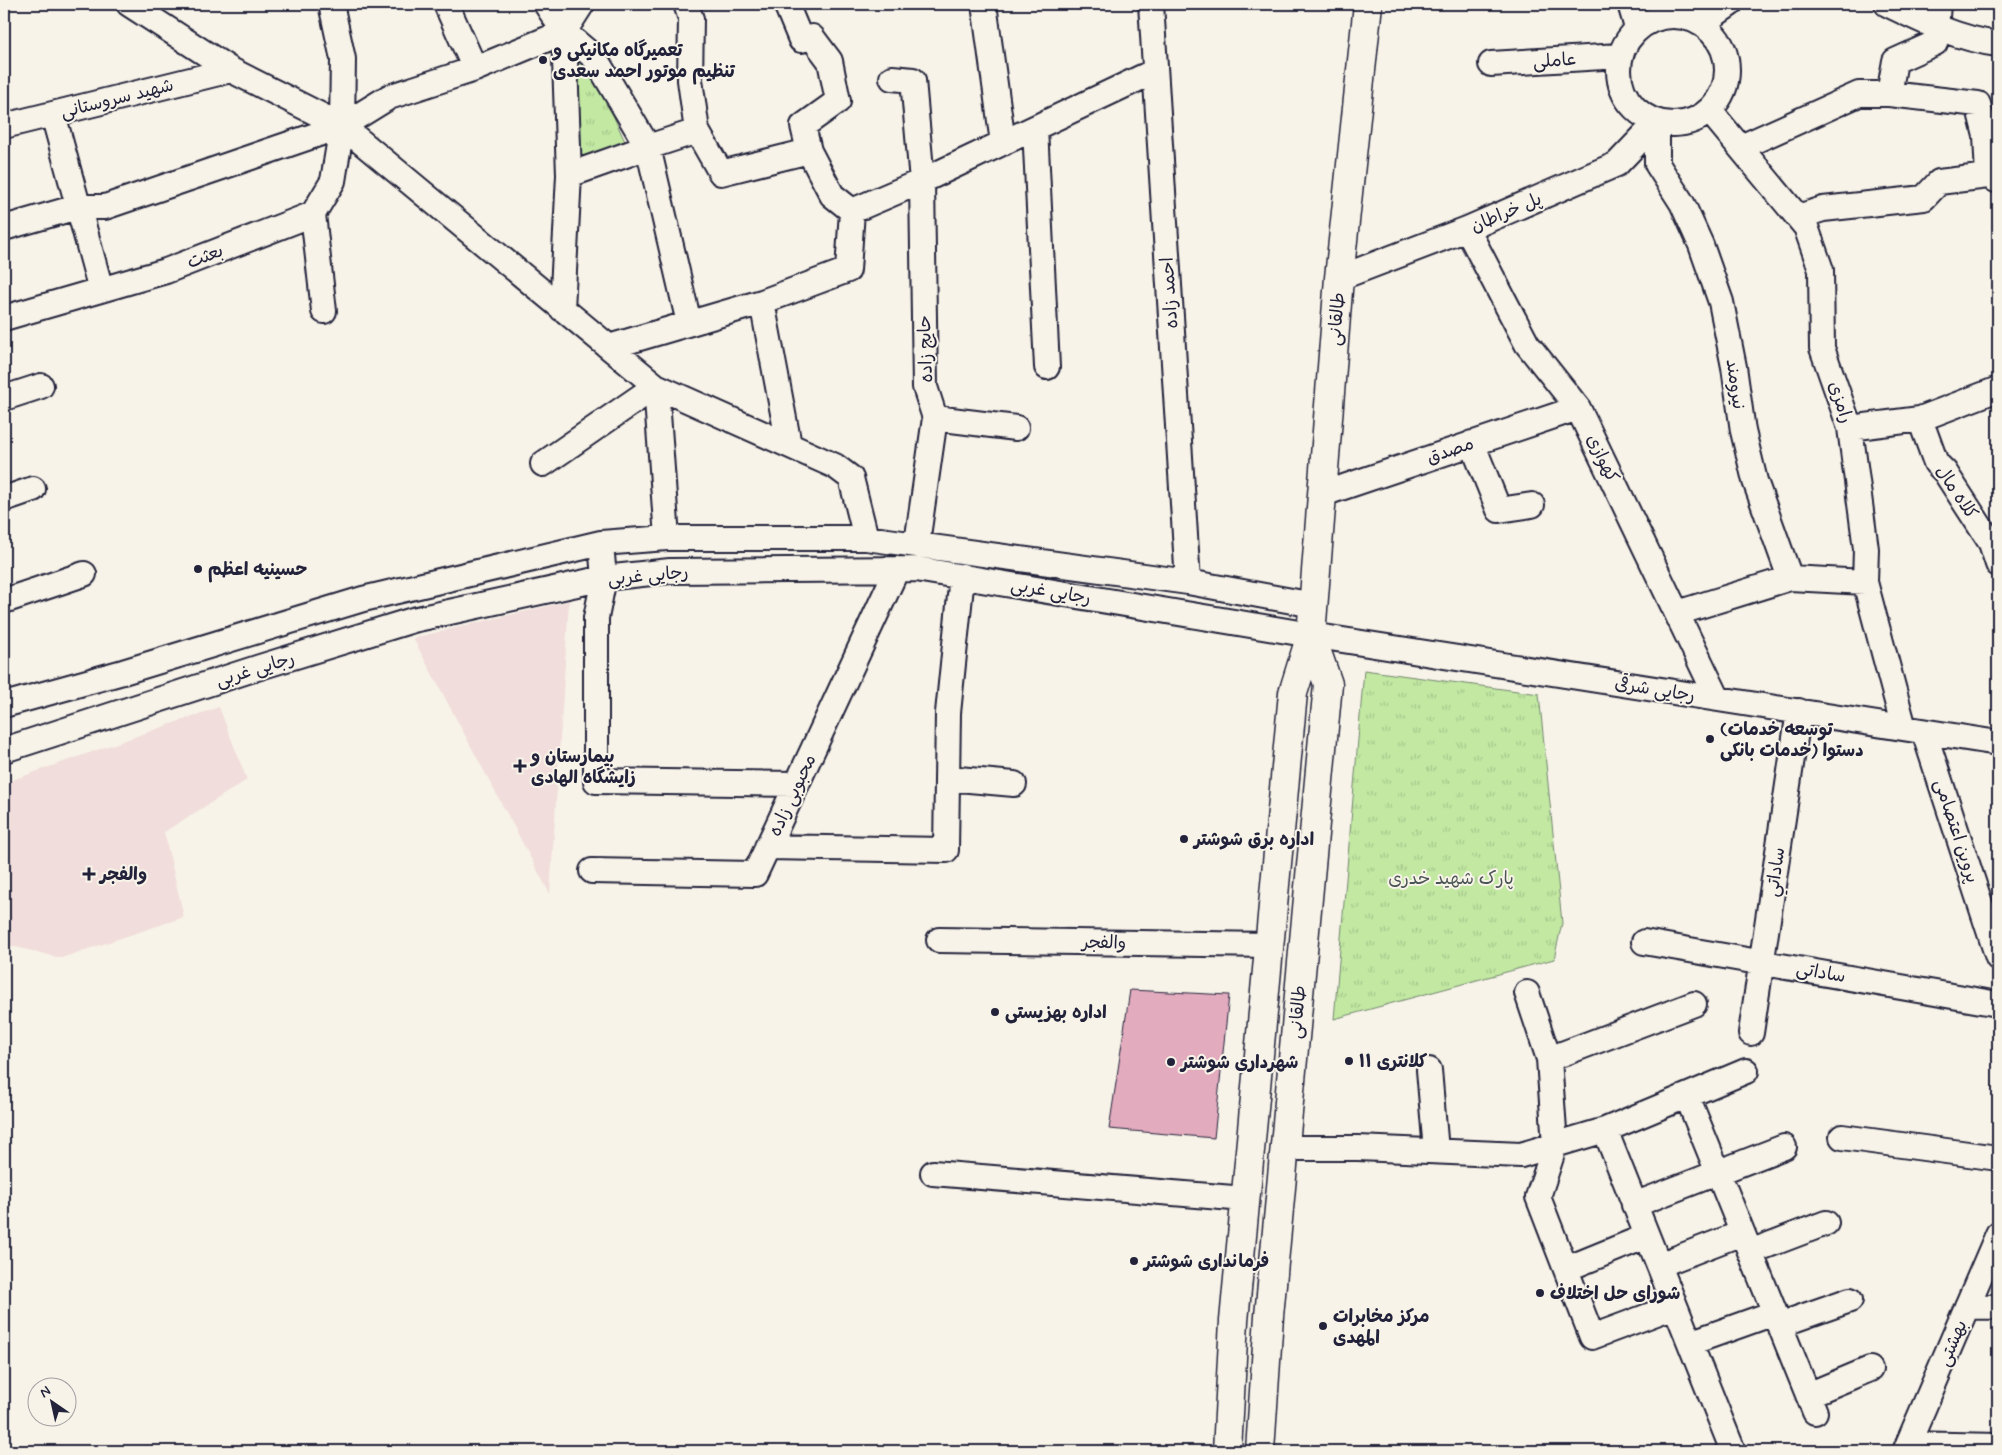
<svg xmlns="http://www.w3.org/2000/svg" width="2002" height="1455" font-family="Mynerve,'Playpen Sans Arabic',sans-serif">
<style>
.built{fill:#f1dddb}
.grass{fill:url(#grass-tufts);stroke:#72856e}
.building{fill:#e3abbe;stroke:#22223b}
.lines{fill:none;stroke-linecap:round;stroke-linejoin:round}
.minor-casing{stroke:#22223b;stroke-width:28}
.major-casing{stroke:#22223b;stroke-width:31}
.minor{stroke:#f7f3e8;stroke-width:24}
.major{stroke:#f7f3e8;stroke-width:28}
.poi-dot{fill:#22223b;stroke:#f7f3e8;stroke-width:2}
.labels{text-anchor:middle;stroke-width:4;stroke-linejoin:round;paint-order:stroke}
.poi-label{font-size:18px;font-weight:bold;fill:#22223b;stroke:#f7f3e8;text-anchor:start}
.street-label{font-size:18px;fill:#22223b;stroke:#f7f3e8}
.park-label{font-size:18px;fill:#4a5455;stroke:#f7f3e8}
</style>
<defs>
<pattern id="grass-tufts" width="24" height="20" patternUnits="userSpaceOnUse" patternTransform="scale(1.25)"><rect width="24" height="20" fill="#c2e8a2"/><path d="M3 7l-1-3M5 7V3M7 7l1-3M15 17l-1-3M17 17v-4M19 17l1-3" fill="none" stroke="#a6c78c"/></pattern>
</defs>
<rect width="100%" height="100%" fill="#f7f3e8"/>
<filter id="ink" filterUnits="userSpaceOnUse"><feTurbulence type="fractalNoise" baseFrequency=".02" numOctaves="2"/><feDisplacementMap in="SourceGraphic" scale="10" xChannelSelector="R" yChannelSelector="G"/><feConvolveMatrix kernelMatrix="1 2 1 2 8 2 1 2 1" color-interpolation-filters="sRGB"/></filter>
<g filter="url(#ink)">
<path class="built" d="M569 601 550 894 413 638Z
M219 707 247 780 164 832 184 917 61 958 4 944V783Z"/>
<path class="grass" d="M582 61 594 73 627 146 581 160 573 65Z
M1364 670 1539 694 1562 923 1554 959 1334 1019Z"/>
<path class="building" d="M1130 990 1229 995 1214 1138 1109 1129Z"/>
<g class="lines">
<defs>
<path id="minor" d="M129 4 231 70 342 126 656 386 835 466 851 478 866 538
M446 4 475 69
M546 4 564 32
M686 4 691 19 690 80 697 131 721 173 809 151 803 126 838 101 830 61 812 37 801 40 786 4
M984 4 1003 143
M1151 4 1188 582
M1630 4 1637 28
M1887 4C1922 21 1958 39 1998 44
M1619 70a54 54 0 1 1 108 0a54 54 0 1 1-108 0Z
M1703 23 1730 4
M1491 64 1619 56
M892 78 913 80 922 181 925 387 935 418 917 543
M1889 94 1978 104 1986 136 1988 176
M1709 110 1806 227 1821 270 1822 348 1850 428 1866 549 1865 582 1904 728
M53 114 101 290
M1657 122V164L1682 203 1701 245 1721 302 1734 367 1743 431 1755 481 1790 578
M4 126 231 70
M1035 128 1047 367
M1741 147 1859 94H1889L1895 61 1935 43 1938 4
M809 151 832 195 852 211
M313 214 324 311
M1798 217 1823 209 1924 198 1939 182 1988 176 1998 181
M4 228 77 207H105L342 126 389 97 475 69 564 32 582 4
M1467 229 1527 344 1578 408 1718 699
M1339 278 1467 229 1617 164 1657 122
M562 309 569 175
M4 318 166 271 313 214 333 181 342 126 343 59 331 4
M689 323 648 147 569 175 564 32 595 58 648 147 697 131
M609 347 762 302
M656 386 667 538
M4 398 41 386
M935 418 1016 428
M1920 419 1936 463 1945 472 1991 543 1998 564
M1850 428 1920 419 1998 389
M1472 443 1499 510 1532 505
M789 445 762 302 848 270 852 211 922 181 1155 71
M543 464 656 386
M1323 494 1578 408
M4 499 33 489
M601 543 604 578 596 618V781L797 784
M4 601 84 574
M1677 613 1790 578 1865 582
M4 705 123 672 363 599 601 543 667 538H866L1188 582 1314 605
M1924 732 1998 958
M4 750 260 667 413 620 604 578 670 571 916 569 1311 635 1998 743
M947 778 1014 784
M767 847 946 850 948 713 962 576
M592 871 755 874 897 569
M939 940 1269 945
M1644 942 1998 1004
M1527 993 1549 1059 1555 1145 1538 1197 1592 1337 1675 1306
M1751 1033 1799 711
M1549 1059 1694 1004
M1429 1070 1436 1151
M1687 1096 1815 1412
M1605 1130 1746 1071
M1842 1137 1998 1158
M1285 1148H1358L1521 1155 1605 1130 1733 1451
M933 1173 1245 1199
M1634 1205 1784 1147
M1750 1252 1826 1223
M1659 1265 1742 1233
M1566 1269 1647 1236
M1967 1306 1998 1307
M1779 1325 1850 1300
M1690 1343 1774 1313
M1808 1395 1870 1369
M1908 1444 1998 1446
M1905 1451 1998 1234"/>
<path id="major" d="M1311 635 1339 278 1368 4
M1227 1451 1234 1321 1293 693 1311 635 1328 684 1269 1316 1260 1451"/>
</defs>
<use href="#minor" class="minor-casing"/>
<use href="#major" class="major-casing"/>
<use href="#minor" class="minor"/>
<use href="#major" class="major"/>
</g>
</g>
<g class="poi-dot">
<circle cx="543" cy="60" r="5"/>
<circle cx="198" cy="569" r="5"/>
<circle cx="1710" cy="739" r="5"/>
<path d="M517.5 758.5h5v5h5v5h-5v5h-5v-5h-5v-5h5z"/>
<circle cx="1184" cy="839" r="5"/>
<path d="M86.5 866.5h5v5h5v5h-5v5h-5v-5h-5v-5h5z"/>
<circle cx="995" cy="1012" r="5"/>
<circle cx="1349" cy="1061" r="5"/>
<circle cx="1171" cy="1062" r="5"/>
<circle cx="1134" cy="1261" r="5"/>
<circle cx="1540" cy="1293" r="5"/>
<circle cx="1323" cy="1326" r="5"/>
</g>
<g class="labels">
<g class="poi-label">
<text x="553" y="56">تعمیرگاه مکانیکی و<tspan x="553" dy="21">تنظیم موتور احمد سعدی</tspan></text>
<text x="208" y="575">حسینیه اعظم</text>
<text x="1720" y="735">(توسعه خدمات<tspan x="1720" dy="21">دستوا (خدمات بانکی</tspan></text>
<text x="531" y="762">بیمارستان و<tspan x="531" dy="21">زایشگاه الهادی</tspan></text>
<text x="1194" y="845">اداره برق شوشتر</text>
<text x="100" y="880">والفجر</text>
<text x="1005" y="1018">اداره بهزیستی</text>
<text x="1359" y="1067">کلانتری ۱۱</text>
<text x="1181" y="1068">شهرداری شوشتر</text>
<text x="1144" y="1267">فرمانداری شوشتر</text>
<text x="1550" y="1299">شورای حل اختلاف</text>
<text x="1333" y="1322">مرکز مخابرات<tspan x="1333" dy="21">المهدی</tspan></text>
</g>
<g class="street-label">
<text transform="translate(1555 60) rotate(-4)" y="6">عاملی</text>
<text transform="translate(117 98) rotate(-14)" y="6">شهید سروستانی</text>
<text transform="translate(1506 212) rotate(-23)" y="6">پل خراطان</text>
<text transform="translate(205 256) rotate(-21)" y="6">بعثت</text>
<text transform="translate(1169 293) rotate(-94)" y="6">احمد زاده</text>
<text transform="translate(1336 319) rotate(-85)" y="6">طالقانی</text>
<text transform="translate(925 349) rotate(-92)" y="6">حایج زاده</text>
<text transform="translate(1736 384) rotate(82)" y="6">نیرومند</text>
<text transform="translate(1841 402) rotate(72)" y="6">رامزی</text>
<text transform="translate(1450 450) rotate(-19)" y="6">مصدق</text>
<text transform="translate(1603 458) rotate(64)" y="6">کهوازی</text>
<text transform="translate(1957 492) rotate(56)" y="6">کلاه مال</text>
<text transform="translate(648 575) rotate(-5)" y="6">رجایی غربی</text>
<text transform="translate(1051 591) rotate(10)" y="6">رجایی غربی</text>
<text transform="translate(255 669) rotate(-17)" y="6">رجایی غربی</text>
<text transform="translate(1655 689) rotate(9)" y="6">رجایی شرقی</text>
<text transform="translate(792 795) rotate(-65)" y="6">محبوبی زاده</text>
<text transform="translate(1957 831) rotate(72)" y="6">پروین اعتصامی</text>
<text transform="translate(1775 872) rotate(-82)" y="6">ساداتي</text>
<text transform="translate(1104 942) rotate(1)" y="6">والفجر</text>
<text transform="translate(1821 972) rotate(10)" y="6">ساداتی</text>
<text transform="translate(1297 1012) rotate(-85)" y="6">طالقانی</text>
<text transform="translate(1952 1343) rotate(-67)" y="6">بهشتی</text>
</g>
<g class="park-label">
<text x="1451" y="884">پارک شهید خدری</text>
</g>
</g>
<rect width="2002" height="1455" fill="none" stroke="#f7f3e8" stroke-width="20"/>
<rect x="10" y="10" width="1982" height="1435" fill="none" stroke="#22223b" stroke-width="2" filter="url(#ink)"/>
<g transform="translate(52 1402) rotate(326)"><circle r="24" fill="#f7f3e8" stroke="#a29fa3"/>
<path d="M0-4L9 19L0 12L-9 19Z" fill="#22223b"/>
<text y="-8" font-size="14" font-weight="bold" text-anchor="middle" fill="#22223b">N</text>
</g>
</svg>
